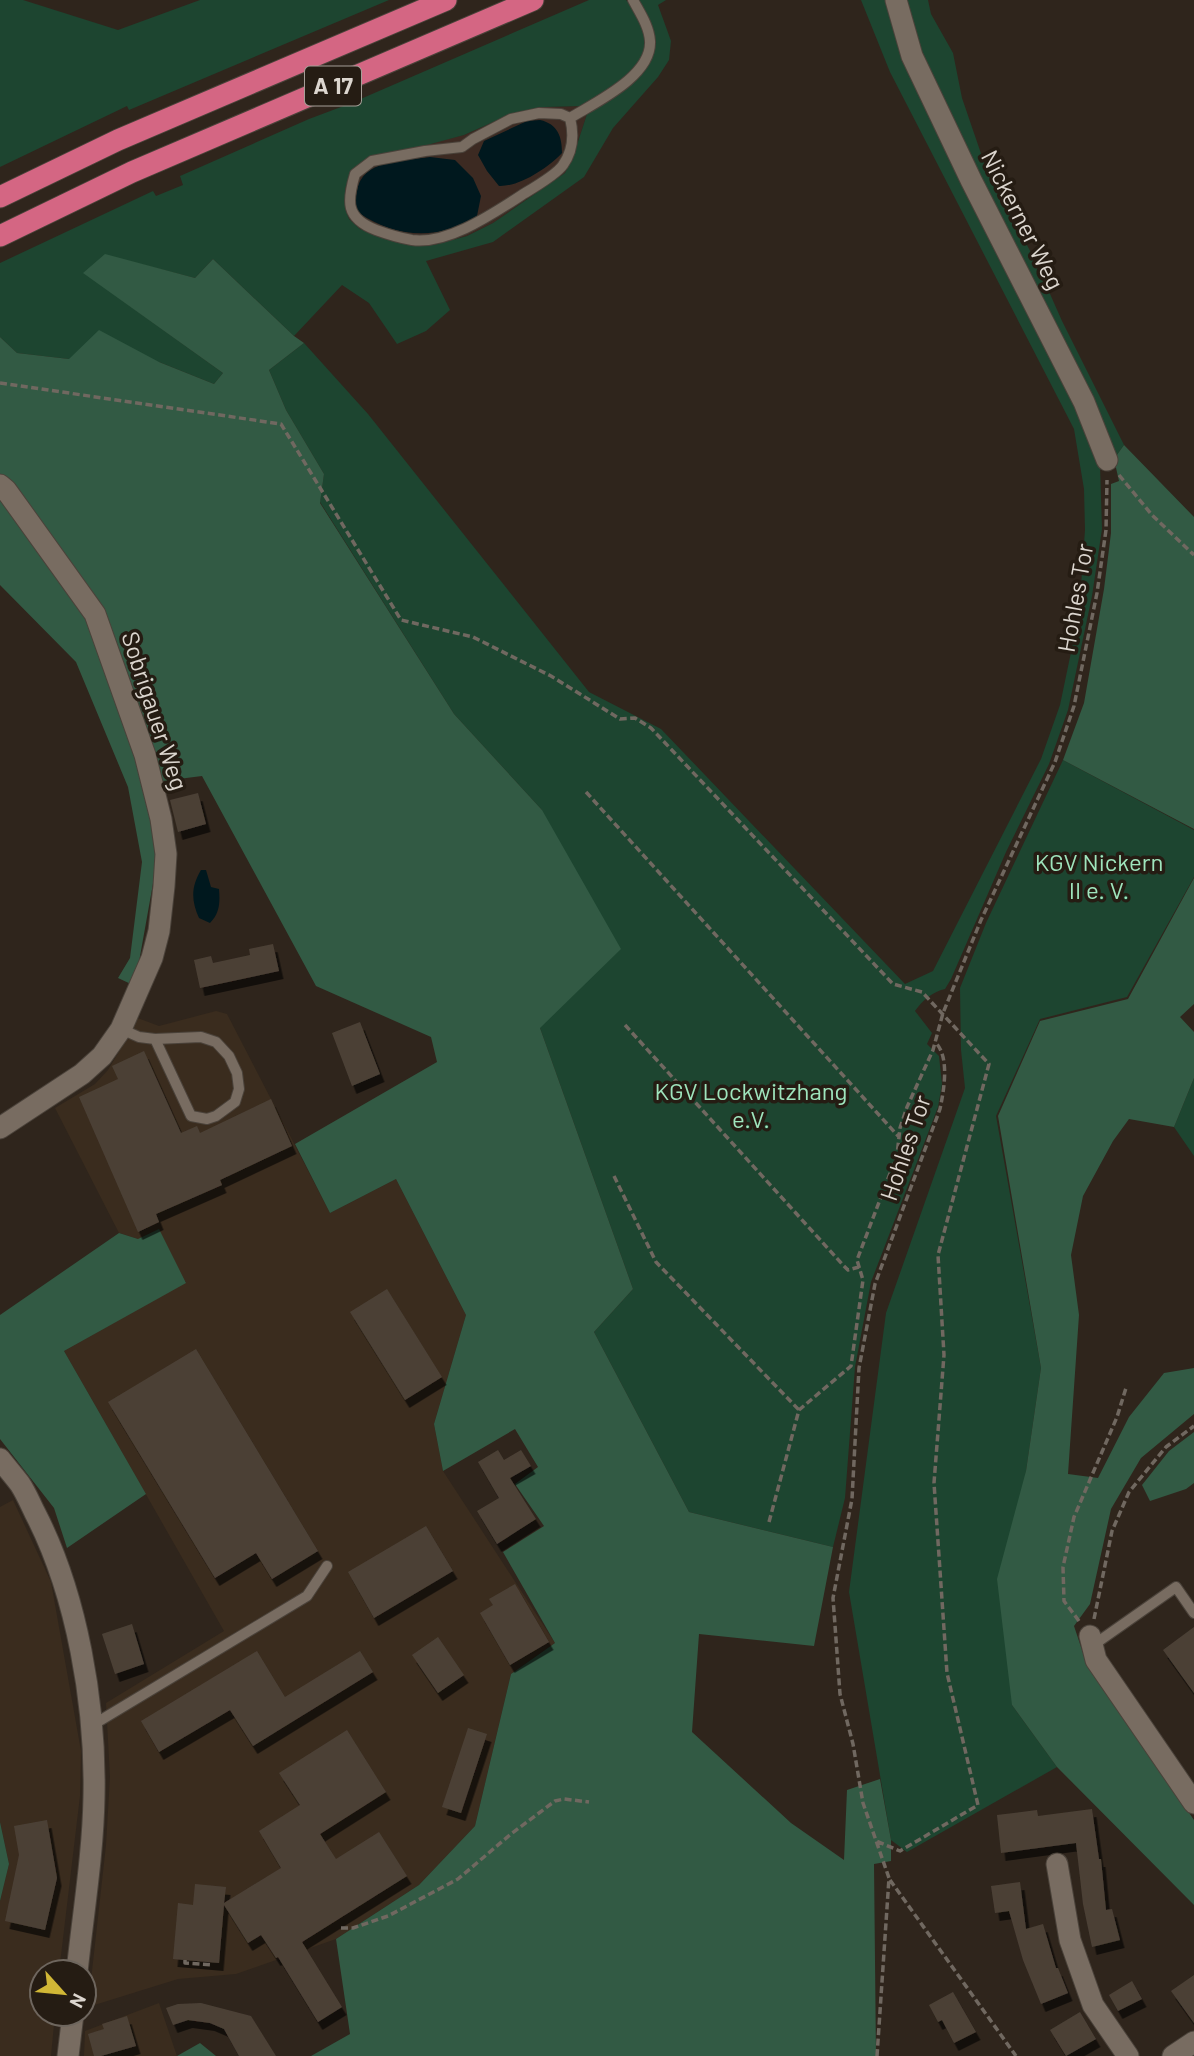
<svg xmlns="http://www.w3.org/2000/svg" width="1194" height="2056" font-family="Barlow,sans-serif">
<style>
.built{fill:#3a2c1e}
.industrial{fill:#3c2a22}
.green{fill:#1d4530}
.forest{fill:#325a44}
.water{fill:#00181e}
.building{fill:#4b4036;filter:url(#shadow)}
.lines{fill:none;stroke-linecap:round;stroke-linejoin:round}
.lane-casing{stroke:#4a423a;stroke-width:12}
.street-casing{stroke:#4a423a;stroke-width:23}
.secondary-casing{stroke:#4a423a;stroke-width:23}
.highway-casing{stroke:#4a423a;stroke-width:23}
.path{stroke:#706860;stroke-width:3.5;stroke-dasharray:7 3.5;stroke-linecap:butt}
.lane{stroke:#786c61;stroke-width:10}
.street{stroke:#786c61;stroke-width:21}
.secondary{stroke:#786c61;stroke-width:21}
.highway{stroke:#d46683;stroke-width:21}
.labels{text-anchor:middle;stroke-width:7;stroke-linejoin:round;paint-order:stroke}
.shield{fill:#251c13;stroke:#a59e97;stroke-width:2}
.shield-label{font-size:23px;font-weight:bold;fill:#dcd6cf}
.street-label{font-size:24px;fill:#dcd6cf;stroke:#251c13}
.park-label{font-size:24px;fill:#9fe5bd;stroke:#251c13}
</style>
<defs>
<filter id="shadow"><feDropShadow dx="4.5" dy="8" stdDeviation="0" flood-color="#0009"/></filter>
</defs>
<rect width="100%" height="100%" fill="#2f251c"/>
<path class="built" d="M216 1011 227 1014 330 1213 396 1179 466 1315 434 1424 443 1471 555 1643 511 1674 475 1826 419 1885 336 1939 236 1974 178 1979 88 2007 106 1845 110 1777 106 1703 224 1631 64 1351 186 1282 138 1239 119 1233 55 1108 95 1084 108 1070 123 1045 135 1017 159 1026Z
M13 1500 51 1582 81 1751 80 1796 59 1972H42V2014H55L51 2056H0V1901L9 1864 0 1822V1507Z
M159 2003 177 2056H84L85 2031Z"/>
<path class="industrial" d="M583 106 587 114 573 157 565 173 493 223 467 236 434 245H414L373 234 360 229 349 219 346 211 345 189 352 172 369 158 464 135 511 114 545 107Z"/>
<path class="green" d="M0 0H23L118 30 200 0H389L129 110 127 106 0 167Z
M589 0H626L630 4 640 23 644 35 645 51 638 65 622 81 583 106 545 107 511 114 464 135 427 145 352 172 345 189 346 211 349 219 360 229 373 234 414 245H434L467 236 493 223 565 173 573 157 587 114 625 89 649 58 638 0H666L658 5 671 41 669 60 658 77 613 128 584 177 493 242 426 261 450 310 426 331 397 344 369 303 342 285 294 336 213 259 195 278 105 255 84 273 223 373 214 384 159 362 69 359 17 353 0 337V263L153 191 156 196 183 185 180 176 309 119 349 104Z
M861 0H887L1081 412 1100 465 1102 529 1092 596 1068 710 1049 764 1006 852 951 979 945 989C932 992 923 1000 915 1011L932 1033 927 1044 939 1056 942 1084 938 1107 871 1282 855 1367 845 1498 833 1547 689 1512 594 1332 633 1289 540 1028 542 810 454 714 320 502 324 474 286 410 269 370 304 343 368 414 589 692 661 729 905 984 933 971 1041 759 1060 705 1079 614 1085 530 1084 489 1074 429 890 72Z
M900 0H928L931 14 953 53 962 98 987 171 1035 260 1062 321 1124 445 1114 459C1041 307 961 157 900 0Z
M1063 760 1194 830V877L1127 997 1040 1019 996 1116 1041 1368 1026 1471 1012 1705 1057 1767 907 1852 891 1840 849 1592 886 1313 965 1088 961 1050 960 988 986 923Z
M1194 1078V1156L1174 1127Z"/>
<path class="forest" d="M105 254 195 278 213 259 294 336 304 343 269 370 286 410 324 474 320 503 454 714 542 810 621 949 540 1028 633 1289 594 1332 689 1512 833 1547 814 1646 699 1634 692 1732 791 1823 844 1860 847 1790 880 1779 891 1840V1861L874 1864 876 2056H311L350 2034 336 1939 419 1885 475 1826 511 1674 555 1643 503 1552 544 1526 515 1484 538 1467 515 1429 443 1471 434 1424 466 1315 396 1179 330 1213 295 1144 437 1062 431 1037 316 986 202 776 147 783 159 850 137 973 133 985 118 978 130 958 142 862 128 787 76 662 0 585V337L17 353 69 359 99 330 159 362 214 384 223 373 83 273Z
M1124 445 1194 517V829L1063 760 1084 703 1104 589 1111 533V484L1119 481 1114 459Z
M1194 878V1004L1180 1017 1194 1032V1078L1174 1127 1129 1119 1113 1141 1083 1196 1071 1255 1079 1315 1068 1474 1098 1478 1129 1417 1164 1373 1194 1368V1414L1141 1458 1111 1509 1090 1604 1074 1626 1086 1662 1194 1820V1905L1057 1767 1012 1705 997 1579 1026 1471 1041 1368 998 1116 1040 1021 1128 999Z
M159 1229 186 1283 64 1351 146 1494 67 1548 54 1508 0 1439V1315L119 1233 138 1239Z
M1194 1432V1483L1186 1489 1150 1501 1142 1485 1169 1451Z
M0 1822 9 1864 0 1901Z
M200 2043 216 2056H177Z"/>
<path class="water" d="M540 120C558 124 562 137 562 153 548 168 519 187 499 186L487 171 478 155 484 141 527 121Z
M430 157 455 160 473 178 481 196 477 216C439 241 396 238 359 213 355 206 355 199 357 191 362 159 404 161 430 157Z
M201 870H206L211 887 219 889C220 902 220 913 210 923L199 918C191 900 191 887 201 870Z"/>
<path class="building" d="M198 793 206 824 178 832 170 800Z
M273 944 279 971 200 988 194 960 211 956 213 963 250 955 249 949Z
M360 1022 380 1074 352 1086 332 1033Z
M144 1051 181 1133 197 1126 200 1133 271 1099 292 1146 220 1180 222 1185 156 1214 159 1222 138 1232 79 1097 118 1079 112 1066Z
M387 1289 442 1377 405 1400 350 1312Z
M196 1349 318 1551 272 1579 256 1553 215 1578 108 1402Z
M498 1450 504 1460 521 1450 531 1466 510 1478 536 1519 497 1544 477 1511 499 1498 478 1462Z
M426 1526 453 1571 374 1618 348 1572Z
M515 1584 549 1642 510 1665 480 1613 493 1605 489 1599Z
M132 1624 144 1664 115 1674 102 1634Z
M1194 1627V1693L1163 1650Z
M438 1637 464 1675 438 1693 412 1655Z
M257 1651 285 1697 360 1651 373 1672 253 1746 230 1710 159 1752 141 1721Z
M468 1728 487 1734 461 1813 442 1807Z
M347 1730 386 1792 320 1834 336 1859 379 1832 407 1876 302 1942 342 2007 318 2022 278 1957 276 1958 261 1935 248 1943 224 1905 219 1963 173 1959 178 1903 193 1905 195 1884 226 1887 224 1903 281 1868 259 1831 300 1805 279 1773Z
M1092 1809 1099 1859H1101L1106 1910 1112 1909 1120 1940 1092 1947 1083 1904 1076 1843 1001 1853 997 1815 1037 1810 1038 1816Z
M47 1820 57 1878 45 1930 5 1921 19 1855 14 1826Z
M1020 1882 1026 1929 1043 1924 1056 1968H1058L1068 1993 1041 2004 1023 1960 1009 1911 995 1913 991 1886Z
M1194 1975V2023L1171 1991Z
M1132 1981 1142 1999 1118 2011 1109 1995Z
M953 1992 976 2032 954 2043 942 2020 938 2022 929 2005Z
M201 2003 251 2016 276 2056H239L224 2029 210 2023 188 2020 173 2025 166 2008 178 2004Z
M1080 2012 1096 2039 1066 2056 1050 2030Z
M127 2016 136 2046 101 2056H94L88 2034 104 2029 102 2024Z"/>
<g class="lines">
<defs>
<path id="lane" d="M539 113 561 114 570 118C574 134 573 151 563 165 557 174 535 187 525 193 495 212 449 245 412 240 400 238 387 234 376 230 345 218 347 201 355 174L372 161 425 151 462 147 473 139 511 119Z
M570 118C596 102 652 76 650 41 649 26 640 13 633 0
M121 1029 139 1037 155 1039 201 1037 216 1042 229 1056 237 1073 239 1089 235 1102 216 1116 207 1119 191 1116 155 1039
M1092 1646 1176 1587 1194 1613
M91 1726 307 1596 327 1566"/>
<path id="street" d="M896 0 912 56 971 180 1084 402 1107 460
M1090 1636 1096 1660 1194 1803
M1057 1864 1070 1940 1093 2005 1128 2056
M1173 2056 1194 2042"/>
<path id="secondary" d="M0 485 6 490 95 614 145 755 161 819 166 854 164 886 159 931 152 958 121 1029 102 1056 82 1074 0 1128
M0 1459C7 1468 14 1476 20 1484 26 1493 30 1503 35 1513 77 1594 96 1705 94 1797 93 1855 83 1914 77 1972
M68 2056 73 2014"/>
<path id="highway" d="M0 197 118 140 446 0
M0 236 132 172 533 0"/>
</defs>
<use href="#lane" class="lane-casing"/>
<use href="#street" class="street-casing"/>
<use href="#secondary" class="secondary-casing"/>
<use href="#highway" class="highway-casing"/>
<path class="path" d="M0 383 281 424 401 620 473 637 551 676 620 719 635 718 651 728 893 984 922 992 989 1064 938 1255 944 1355 934 1483 947 1673 978 1805 900 1851 876 1841
M1119 475 1152 515 1194 555
M586 792 899 1137
M625 1025 843 1265 848 1270 859 1267
M614 1176 656 1262 799 1410
M769 1522 799 1410 851 1366 863 1280 857 1260 897 1155 900 1128 907 1107 933 1050 943 1013 981 920 1055 762 1074 706 1097 593 1106 530 1107 480
M1094 1619 1112 1531 1129 1492 1166 1447 1194 1426
M1079 1621 1064 1601 1063 1567 1074 1517 1117 1417 1126 1388
M890 1880 1016 2056
M341 1928H353L388 1916 458 1879 511 1834 555 1801 564 1799 589 1802
M185 1960V1963L212 1965
M877 2056 889 1878 863 1803 853 1744 840 1694 833 1598 852 1499 859 1368 875 1284 940 1109C944 1090 950 1056 935 1042"/>
<use href="#lane" class="lane"/>
<use href="#street" class="street"/>
<use href="#secondary" class="secondary"/>
<use href="#highway" class="highway"/>
</g>
<g class="labels">
<rect class="shield" x="305" y="66.5" width="56" height="39" rx="5"/>
<g class="shield-label">
<text x="333" y="94">A 17</text>
</g>
<g class="street-label">
<text transform="translate(1022 220) rotate(63)" y="8">Nickerner Weg</text>
<text transform="translate(1076 598) rotate(-80)" y="8">Hohles Tor</text>
<text transform="translate(154 711) rotate(72)" y="8">Sobrigauer Weg</text>
<text transform="translate(906 1148) rotate(-71)" y="8">Hohles Tor</text>
</g>
<g class="park-label">
<text x="1099" y="871">KGV Nickern<tspan x="1099" dy="28">II e. V.</tspan></text>
<text x="751" y="1100">KGV Lockwitzhang<tspan x="751" dy="28">e.V.</tspan></text>
</g>
</g>
<g transform="translate(63 1993) rotate(117)"><circle r="33" fill="#251c13" stroke="#6e665e" stroke-width="2"/>
<path d="M0-5L12 26L0 18L-12 26Z" fill="#d1b736"/>
<text y="-10" font-size="19" font-weight="bold" text-anchor="middle" fill="#dcd6cf">N</text>
</g>
</svg>
